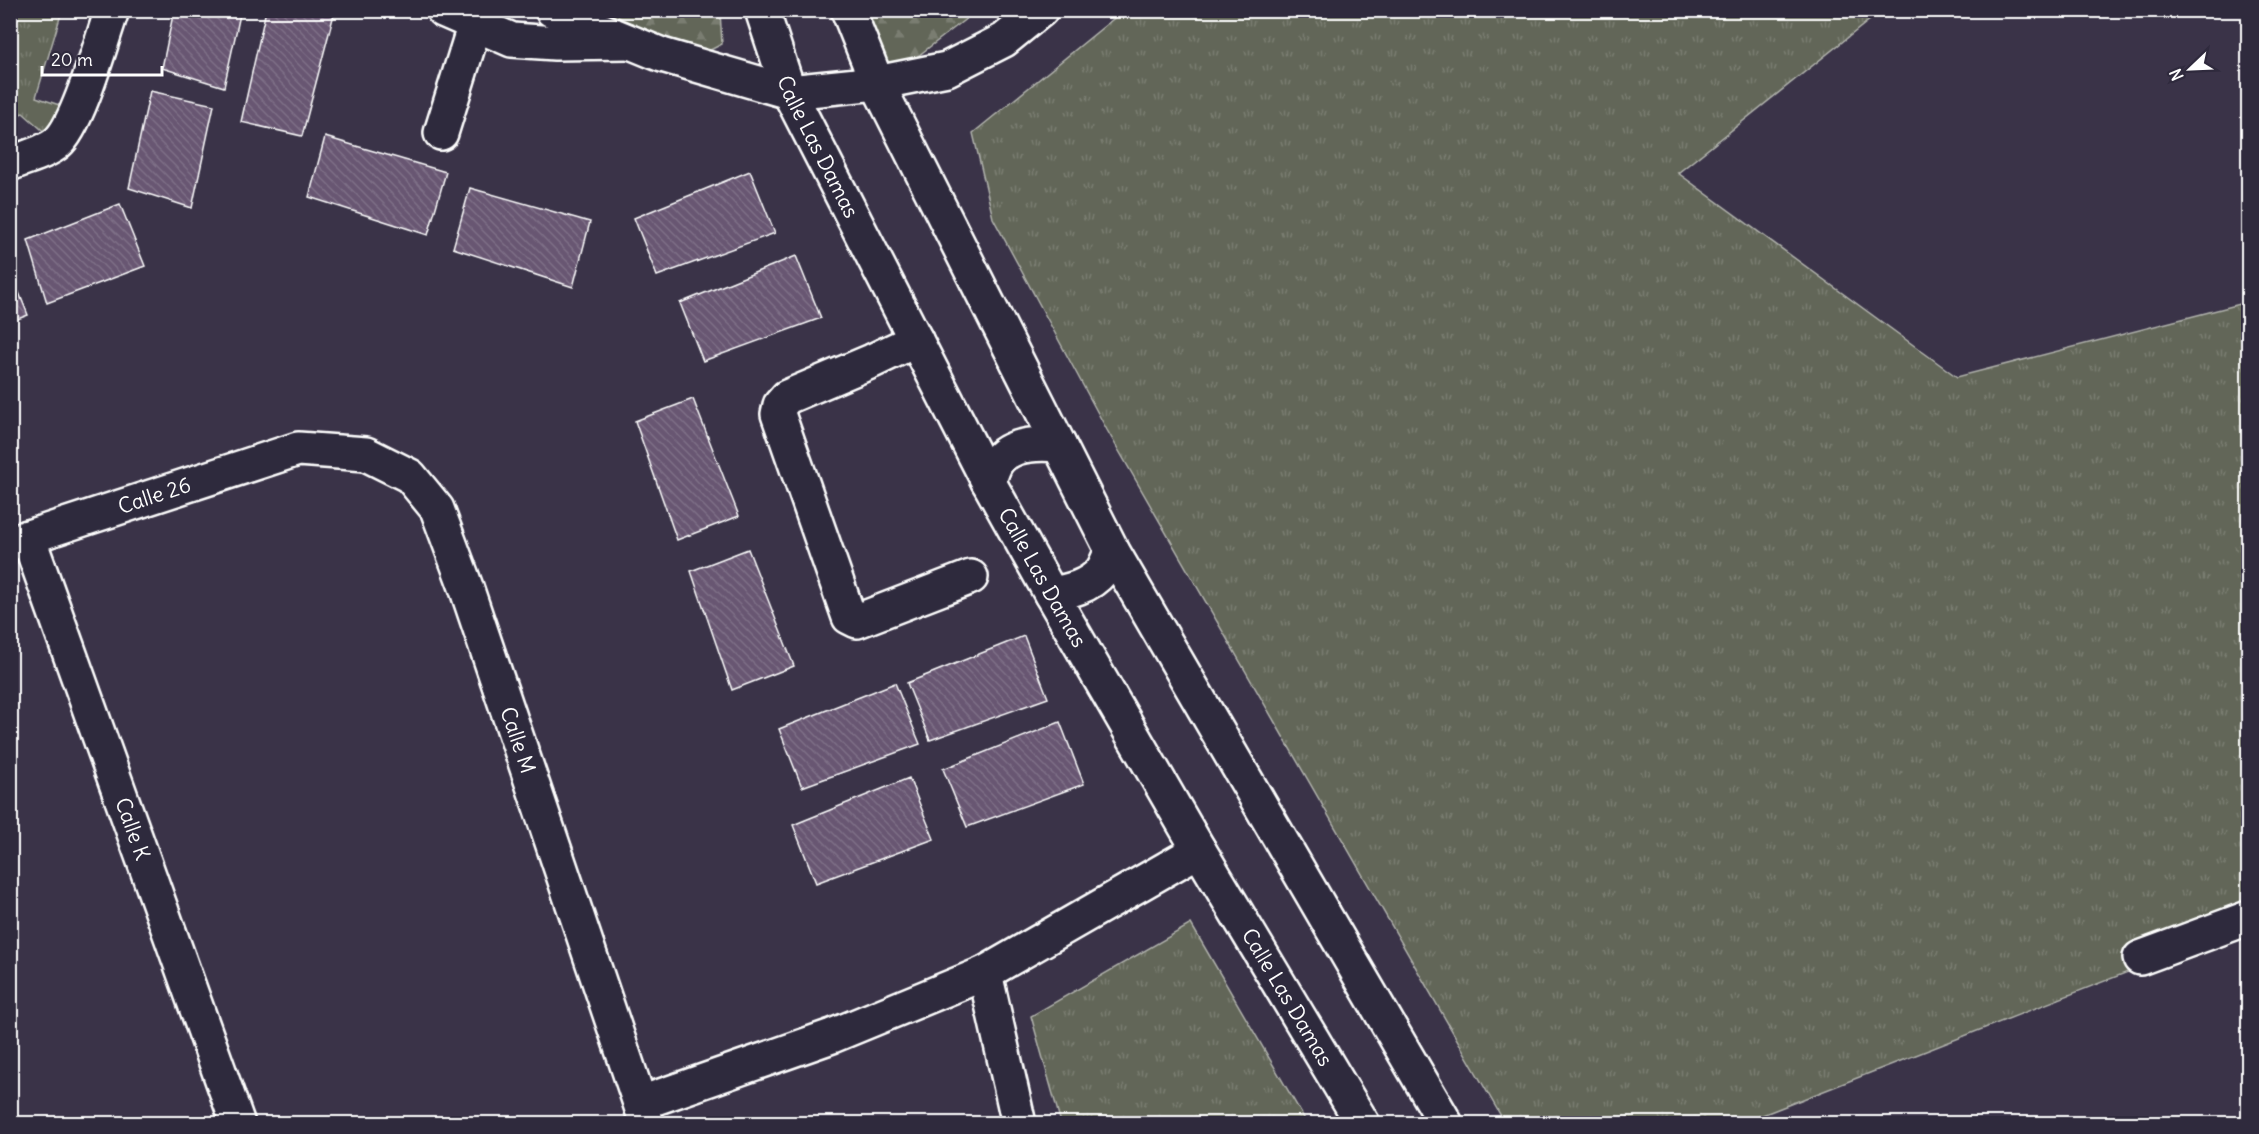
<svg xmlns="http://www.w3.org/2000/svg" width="2259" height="1134" font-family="Delius,sans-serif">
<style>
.grass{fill:url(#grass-tufts);stroke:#b0b2ac;stroke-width:1.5}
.forest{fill:url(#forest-firs);stroke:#b0b2ac;stroke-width:1.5}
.building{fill:url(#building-back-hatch);stroke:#fff;stroke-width:1.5}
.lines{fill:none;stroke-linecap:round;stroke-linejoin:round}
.minor-casing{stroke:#fff;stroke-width:38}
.major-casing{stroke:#fff;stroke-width:38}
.minor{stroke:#2f2a3d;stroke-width:33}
.major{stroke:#2f2a3d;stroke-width:33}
.labels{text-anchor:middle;stroke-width:4.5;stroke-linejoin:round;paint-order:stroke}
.street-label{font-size:21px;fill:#fff;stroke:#2f2a3d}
</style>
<defs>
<pattern id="grass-tufts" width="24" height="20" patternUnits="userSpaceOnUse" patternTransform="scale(1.5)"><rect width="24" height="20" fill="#626658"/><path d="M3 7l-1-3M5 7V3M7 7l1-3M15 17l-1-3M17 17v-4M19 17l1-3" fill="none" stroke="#7a7d71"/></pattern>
<pattern id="forest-firs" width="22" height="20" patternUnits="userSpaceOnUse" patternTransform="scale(1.5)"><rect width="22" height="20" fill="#626658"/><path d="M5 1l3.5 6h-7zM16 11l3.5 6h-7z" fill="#7a7d71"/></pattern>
<pattern id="building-back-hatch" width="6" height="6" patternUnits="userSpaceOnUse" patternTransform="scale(1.5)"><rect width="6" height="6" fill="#675772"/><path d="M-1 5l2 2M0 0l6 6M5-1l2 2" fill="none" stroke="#7e7087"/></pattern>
</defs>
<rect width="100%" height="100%" fill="#3a3348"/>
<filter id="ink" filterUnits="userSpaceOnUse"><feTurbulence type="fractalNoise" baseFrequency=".0167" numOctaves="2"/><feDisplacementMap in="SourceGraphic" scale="12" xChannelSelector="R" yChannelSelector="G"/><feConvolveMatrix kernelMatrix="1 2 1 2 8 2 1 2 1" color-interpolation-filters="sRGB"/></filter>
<g filter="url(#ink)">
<path class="grass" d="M11 11H62L36 97 65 107 49 136 23 113 11 117Z
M1123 11H1881L1678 173 1957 377 2248 302V925L1742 1123H1505L1107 430 993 218 973 133Z
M1191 924 1307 1123H1061L1031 1016Z"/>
<path class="forest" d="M856 10 976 11 883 83Z
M596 11H720L722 44 695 58Z"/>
<path class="building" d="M174 10H241L224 87 162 68Z
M266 10H319L334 14 302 136 241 122Z
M150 91 214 105 192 208 129 188Z
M325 137 446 172 428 235 309 197Z
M750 171 775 233 657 276 634 218Z
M470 188 590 222 573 287 453 248Z
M120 204 145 266 47 303 28 240Z
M796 256 821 318 703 361 680 303Z
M10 270 28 315 10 322Z
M693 399 739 516 677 540 635 421Z
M748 549 794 666 732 690 691 571Z
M1024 636 1048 698 930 740 907 683Z
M895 683 920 744 802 787 779 729Z
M1060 722 1084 784 967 827 943 769Z
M909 778 934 839 816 883 793 825Z"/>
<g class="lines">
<defs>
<g id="minor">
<path d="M443 10 512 40 555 43 629 42"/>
<path id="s1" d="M762 10 789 92 988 481 1051 594 1199 850 1363 1124"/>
<path d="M848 10 877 83 1112 550 1446 1124"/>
<path d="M441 133 475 24"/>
<path d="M10 164C23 158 47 152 57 143 78 126 102 39 112 10"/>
<path d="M916 340 872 361 787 397 780 405 778 414 849 617 857 621 971 577"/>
<path d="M988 481C991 476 993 468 996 463 1009 443 1038 443 1059 445"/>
<path id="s2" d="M28 537 238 1124"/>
<path id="s3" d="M10 543 298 449 366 454 410 476 437 509 466 587 647 1124"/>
<path d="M1051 594C1069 591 1089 587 1102 571 1106 565 1109 556 1112 550"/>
<path d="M2140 958 2248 918"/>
<path d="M985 973 1019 1124"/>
<path d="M641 1103 832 1036 985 973 1199 850"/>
</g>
<path id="major" d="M552 10 662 55 789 92 877 83 947 69 1004 40 1041 10"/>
</defs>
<use href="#minor" class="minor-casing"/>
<use href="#major" class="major-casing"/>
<use href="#minor" class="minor"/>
<use href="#major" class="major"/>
</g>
</g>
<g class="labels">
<g class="street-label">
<text dy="7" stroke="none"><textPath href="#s1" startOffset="148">Calle Las Damas</textPath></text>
<text dy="7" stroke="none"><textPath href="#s3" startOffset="152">Calle 26</textPath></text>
<text dy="7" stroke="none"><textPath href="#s1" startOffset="634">Calle Las Damas</textPath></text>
<text dy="7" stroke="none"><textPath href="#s3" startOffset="708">Calle M</textPath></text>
<text dy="7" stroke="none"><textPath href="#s2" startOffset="310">Calle K</textPath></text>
<text dy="7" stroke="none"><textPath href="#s1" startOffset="1120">Calle Las Damas</textPath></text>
</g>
</g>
<rect width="2259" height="1134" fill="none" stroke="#2f2a3d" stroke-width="36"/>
<rect x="18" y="18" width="2223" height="1098" fill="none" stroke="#fff" stroke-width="2" filter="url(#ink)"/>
<g transform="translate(2190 69) rotate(247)" stroke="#2f2a3d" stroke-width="4.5" paint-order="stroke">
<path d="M0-4.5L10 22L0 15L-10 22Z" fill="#ffffff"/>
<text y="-9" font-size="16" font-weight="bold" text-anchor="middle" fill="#ffffff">N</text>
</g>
<path d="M42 66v9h120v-9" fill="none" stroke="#ffffff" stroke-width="3"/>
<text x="51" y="66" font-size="18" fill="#ffffff" stroke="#2f2a3d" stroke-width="4.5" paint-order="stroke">20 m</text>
</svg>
